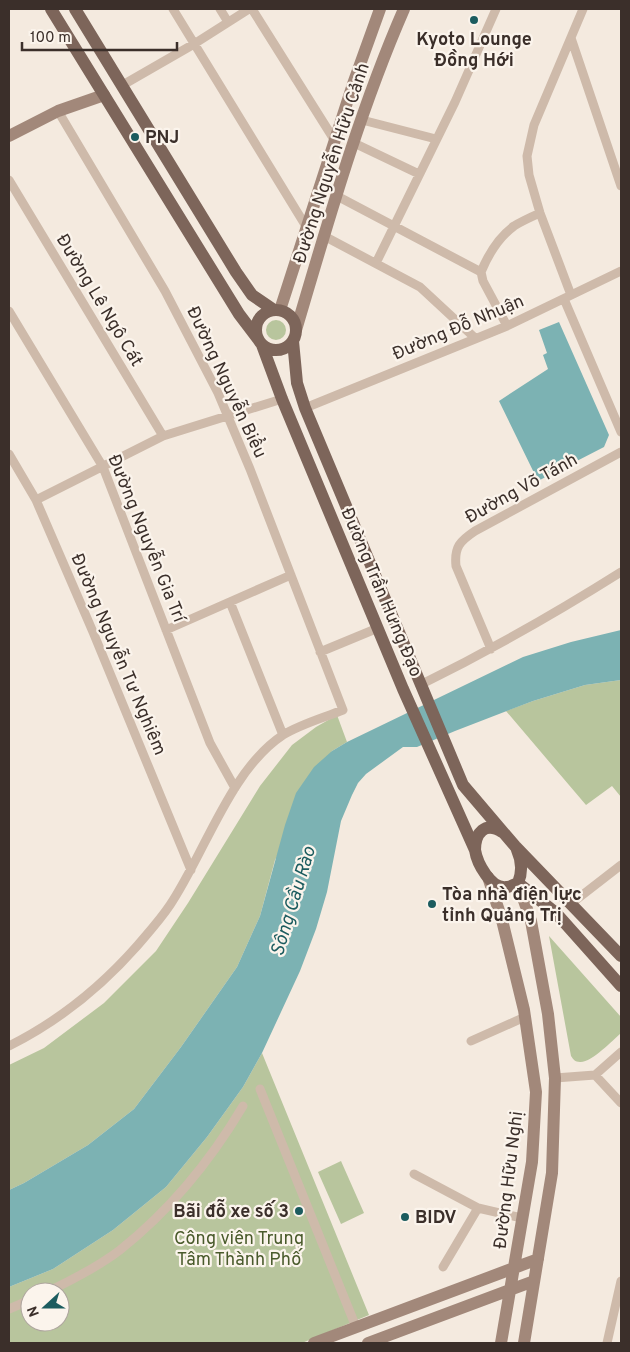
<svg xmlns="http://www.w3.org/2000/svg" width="630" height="1352" font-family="Overpass,sans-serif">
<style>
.green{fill:#b8c59d;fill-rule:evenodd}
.water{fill:#7cb2b3}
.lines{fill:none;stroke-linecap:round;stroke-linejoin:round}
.street{stroke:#cebaaa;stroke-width:9}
.secondary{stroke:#a2887a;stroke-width:12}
.primary{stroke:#7d655a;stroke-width:12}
.poi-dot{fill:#1c5c5f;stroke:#fbf4ec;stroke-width:2}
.labels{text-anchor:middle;stroke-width:4.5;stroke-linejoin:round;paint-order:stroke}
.poi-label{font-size:18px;font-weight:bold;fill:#3b2f2a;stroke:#fbf4ec;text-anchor:start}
.street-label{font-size:18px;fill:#3b2f2a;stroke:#fbf4ec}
.park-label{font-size:18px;fill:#4a5b2c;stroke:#fbf4ec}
.water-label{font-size:19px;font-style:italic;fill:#1c5c5f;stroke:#fbf4ec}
</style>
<rect width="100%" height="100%" fill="#f4eadf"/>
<path class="green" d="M266 330a10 10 0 1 1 20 0a10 10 0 1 1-20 0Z
M621 680V797L612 786 586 805 506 711 533 701 585 685Z
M337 715 347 742 332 751 275 860 260 916 237 967 181 1047 134 1109 88 1145 24 1183 9 1190V1065L44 1048 104 1003 156 951 188 903 260 786 292 745 316 727Z
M549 936 621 1017V1033C613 1040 591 1063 580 1062 575 1062 573 1059 571 1056Z
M262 1053 369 1315 302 1343H9V1287L53 1269 113 1230 166 1187 207 1137 243 1087ZM30 1292H60V1322H30Z
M341 1161 364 1213 341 1224 318 1172Z"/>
<path class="water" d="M559 322 609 435 604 447 538 481 499 401 548 369 543 355 547 353 539 330Z
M621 630V680L585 685 533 701 455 731 417 747H403L366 774 358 783 352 795 341 821 327 892 316 929 300 971 262 1053 243 1087 207 1137 166 1187 113 1230 53 1269 9 1287V1190L24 1183 88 1145 134 1109 181 1047 237 967 260 916 285 825 296 793 314 767 332 751 347 742 523 657 571 642Z"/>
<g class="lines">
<path class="street" d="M173 9 307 228
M220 9 228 22
M252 9 335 141
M571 38 621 186
M121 86 194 44 249 9
M362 120 436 139
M354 143 419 174
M9 180 163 436
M337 196 481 272
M324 236 420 287 475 338
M376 263 455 102 496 9
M481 272C488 255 499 237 514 226 522 221 531 217 540 213
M481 272 483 281 507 326
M571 295 540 213 529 175 527 156 534 125 583 9
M564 299 621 432
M9 311 103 467 210 743 235 788
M305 408 507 326 621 271
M9 454 36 500 93 632 191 870
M36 500 163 436 282 399
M230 602 283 735
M166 630 291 575
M491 649 456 566C454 547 460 541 475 531L621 452
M320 652 378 628
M420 685C489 651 556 613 621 572
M572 903 621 865
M471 1041 525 1017
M9 1046C59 1021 100 988 137 946 148 933 160 920 170 905 205 853 230 770 283 735 301 724 323 718 343 710L250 469 218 393 165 291 58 111
M595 1075 621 1103
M555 1078 595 1075 621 1052
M260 1089 356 1327
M414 1174 478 1208 522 1218
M443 1267 478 1208
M47 1292C72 1280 98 1267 120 1250 169 1211 211 1160 243 1106
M9 1309 30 1300
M607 1343 621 1281"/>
<path class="secondary" d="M9 136 58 111 104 95
M280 310 353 84 380 9
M296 330C328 222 359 112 404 9
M488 877 502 920 524 1010 536 1092 532 1162 501 1343
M518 883 531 921 548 1014 555 1078 552 1173 524 1343
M314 1343 538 1259
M368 1343 534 1281"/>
<path class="primary" d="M51 9 239 314 258 339
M75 9 236 272 252 295 274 310
M256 330a20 20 0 1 1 40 0a20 20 0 1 1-40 0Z
M293 341 297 383 305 408 463 785 515 846 621 956
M262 345 282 399 403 689 475 850C477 863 491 890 507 887 511 887 515 884 518 883 523 871 522 861 517 850
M475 850C475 833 485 821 502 832
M518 883 556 913 621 986"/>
</g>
<g class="poi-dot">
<circle cx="474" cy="20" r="5"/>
<circle cx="135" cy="137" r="5"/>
<circle cx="432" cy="904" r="5"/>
<circle cx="299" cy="1211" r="5"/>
<circle cx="405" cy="1217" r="5"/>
</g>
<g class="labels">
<g class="poi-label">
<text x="474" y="45" text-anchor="middle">Kyoto Lounge<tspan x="474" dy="21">Đồng Hới</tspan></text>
<text x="145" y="143">PNJ</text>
<text x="442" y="900">Tòa nhà điện lực<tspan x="442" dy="21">tỉnh Quảng Trị</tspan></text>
<text x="289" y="1217" text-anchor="end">Bãi đỗ xe số 3</text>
<text x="415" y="1223">BIDV</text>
</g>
<g class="street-label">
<text transform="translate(331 163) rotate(-72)" y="6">Đường Nguyễn Hữu Cảnh</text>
<text transform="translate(100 300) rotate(59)" y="6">Đường Lê Ngô Cát</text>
<text transform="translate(458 327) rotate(-23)" y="6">Đường Đỗ Nhuận</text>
<text transform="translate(227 382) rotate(65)" y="6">Đường Nguyễn Biểu</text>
<text transform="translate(521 488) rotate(-29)" y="6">Đường Võ Tánh</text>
<text transform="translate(147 538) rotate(68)" y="6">Đường Nguyễn Gia Trí</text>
<text transform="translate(382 592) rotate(67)" y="6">Đường Trần Hưng Đạo</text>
<text transform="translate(119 654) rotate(67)" y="6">Đường Nguyễn Tư Nghiêm</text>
<text transform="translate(508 1180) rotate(-83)" y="6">Đường Hữu Nghị</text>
</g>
<g class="park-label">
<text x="239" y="1244">Công viên Trung<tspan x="239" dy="21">Tâm Thành Phố</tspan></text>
</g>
<g class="water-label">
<text transform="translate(292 901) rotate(-73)" y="7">Sông Cầu Rào</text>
</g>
</g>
<rect width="630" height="1352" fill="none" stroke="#3b2f2a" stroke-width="20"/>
<g transform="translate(45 1307) rotate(249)"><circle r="24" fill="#fbf4ec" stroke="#aea59e"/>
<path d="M0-4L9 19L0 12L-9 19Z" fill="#1c5c5f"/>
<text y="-8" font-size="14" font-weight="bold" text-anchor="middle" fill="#3b2f2a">N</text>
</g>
<path d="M22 42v8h155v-8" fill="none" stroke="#3b2f2a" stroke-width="2.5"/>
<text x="30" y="42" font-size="15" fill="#3b2f2a" stroke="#fbf4ec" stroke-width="4" paint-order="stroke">100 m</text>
</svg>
